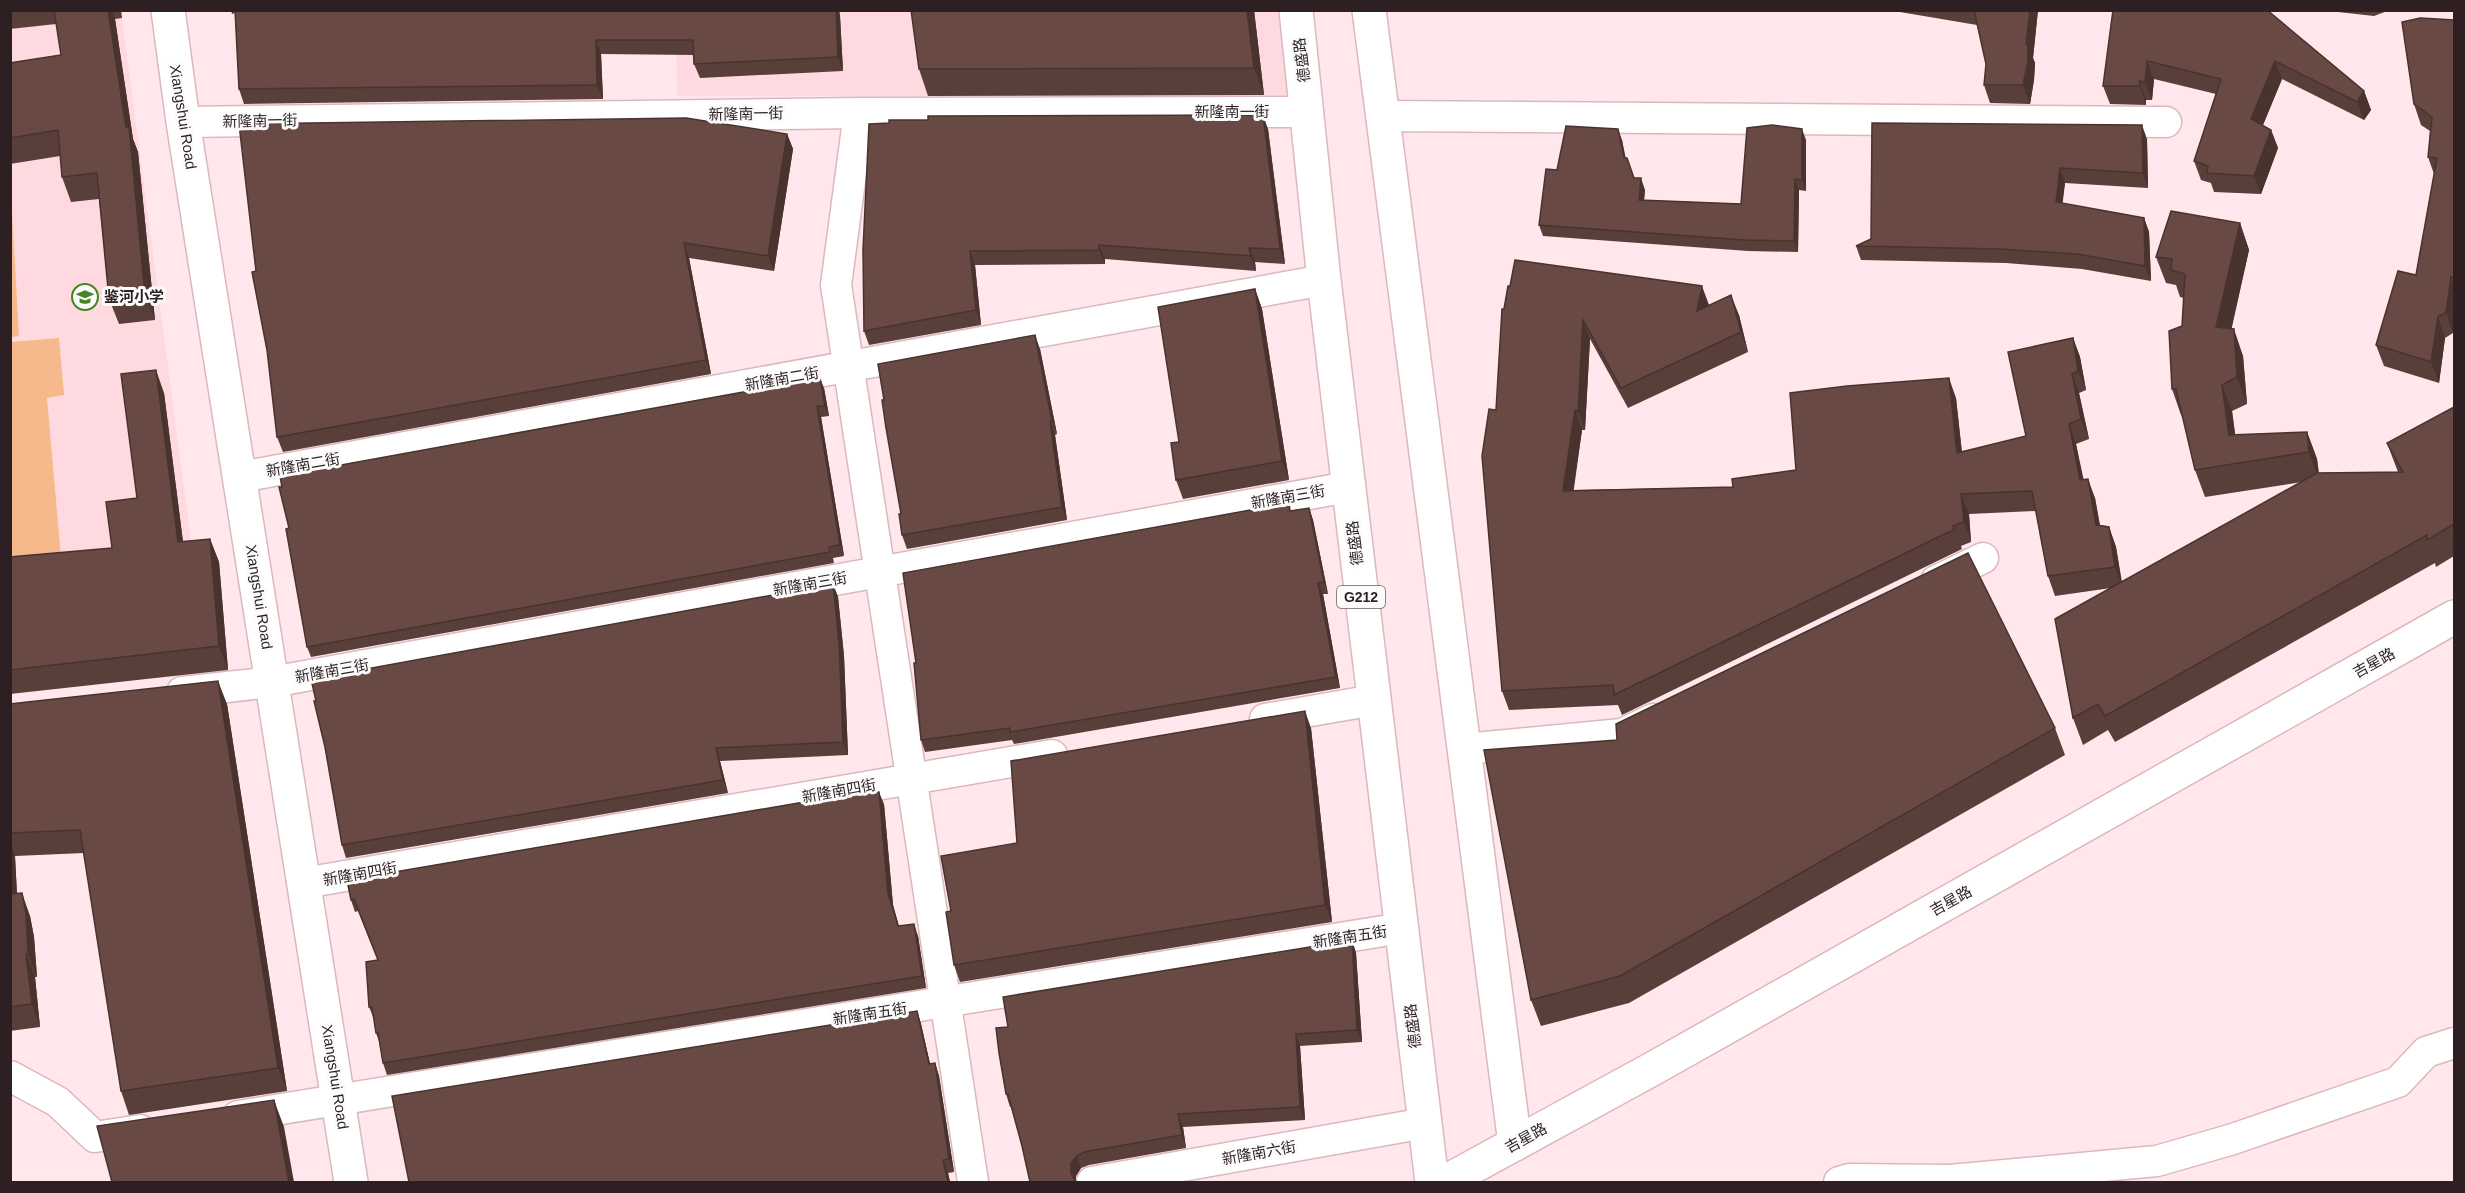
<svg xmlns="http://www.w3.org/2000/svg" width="2465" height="1193" font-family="Arial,'Noto Sans SC',sans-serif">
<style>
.built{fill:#fed9df}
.green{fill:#f5b98b}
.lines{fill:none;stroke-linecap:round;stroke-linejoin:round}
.minor-casing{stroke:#dcb8be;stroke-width:33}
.primary-casing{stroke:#dcb8be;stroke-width:36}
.trunk-casing{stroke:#dcb8be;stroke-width:36}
.minor{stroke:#fff;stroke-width:30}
.primary{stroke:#fff;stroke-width:33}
.trunk{stroke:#fff;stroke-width:33}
.wall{fill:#593f3a}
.shaded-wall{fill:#49332f}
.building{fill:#684943;stroke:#49332f;stroke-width:1.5}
.labels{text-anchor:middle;stroke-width:6;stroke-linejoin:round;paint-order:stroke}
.shield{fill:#fbfbfb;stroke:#6b6163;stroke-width:1.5}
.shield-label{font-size:14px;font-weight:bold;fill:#2d1f22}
.street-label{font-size:15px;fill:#2d1f22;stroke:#fbfbfb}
.poi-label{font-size:15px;font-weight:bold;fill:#2d1f22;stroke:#fbfbfb;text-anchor:start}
</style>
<rect width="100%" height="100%" fill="#ffe7eb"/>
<path class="built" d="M11 11H121L194 564 11 579Z
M676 11H1278L1288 95 677 96Z"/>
<path class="green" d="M10 175 19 336 11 337H10Z
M59 338 64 395 47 398 61 558 11 563V342Z"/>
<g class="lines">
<defs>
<path id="minor" d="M859 113 836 285 973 1182
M1383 116 2166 122
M183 122 859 113 1308 112
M240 477 1324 280
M1936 581 1983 558
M182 692 272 682 1348 487
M1265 719 1374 700
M1465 749 1622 734 1653 719
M304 883 1052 755
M10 1076 58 1102 95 1137 140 1130
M238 1116 1402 928
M1092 1182 1425 1123
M1839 1182 1849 1179 1950 1180 2157 1161 2233 1139 2398 1082 2426 1052 2454 1043"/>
<path id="primary" d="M168 10 183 122 351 1182
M1445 1182 1654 1068 2454 617"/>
<path id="trunk" d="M1296 10 1324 280 1432 1182
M1369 10 1515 1144"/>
</defs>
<use href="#minor" class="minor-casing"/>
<use href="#primary" class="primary-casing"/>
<use href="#trunk" class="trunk-casing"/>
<use href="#minor" class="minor"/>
<use href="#primary" class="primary"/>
<use href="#trunk" class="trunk"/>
</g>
<path class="wall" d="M10 10H121L122 18 115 19 133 139 138 152 155 320 119 324 109 299 99 199 71 202 62 177 60 156 10 164V63L61 55 56 24 10 29Z
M231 10H839L840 16 843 71 700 78 694 64V55L601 54 603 99 244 104 239 89 235 13 232 14Z
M911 10H1254L1264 95 928 96 919 69Z
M1888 10H2038L2033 58 2035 63 2034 80 2030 104 1990 103 1984 85 1986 64 1977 25Z
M2113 10H2267L2364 91 2371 110 2364 120 2282 79 2263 125 2271 130 2278 148 2261 194 2214 192 2211 183 2201 180 2194 161 2216 94 2154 79 2152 100H2146V105L2110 104 2103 86Z
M2320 10H2390L2374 16Z
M2454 20V325L2453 333 2445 338 2439 383 2384 366 2376 345 2416 275 2434 174 2428 157 2430 131 2421 125 2414 104Z
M1872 123 2147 139 2148 188 2065 183 2062 203 2144 218 2149 232 2151 281 2082 269 2006 263 1861 260 1856 246 1871 239Z
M1268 129 1285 264 1255 262 1256 271 1105 259V264L975 265 981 325 869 345 864 331 863 250Z
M787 134 793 149 774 271 689 258 711 374 283 452 277 437 267 350 256 271Z
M1622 140 1625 158 1634 178 1645 190 1644 200 1741 204 1806 140V191L1799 190 1798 252 1748 251 1543 236 1539 225 1557 170Z
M2240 223 2249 250 2231 329 2243 356 2247 404 2232 411 2235 435 2307 432 2317 459 2319 473 2398 472 2387 443 2454 407V556L2436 567 2435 563 2115 742 2108 730 2083 745 2073 718 2111 588 2055 596 2048 576 2036 511 1969 514 1971 542 1961 546 1962 549 1622 715 1618 705 1509 710 1502 691 1496 410 1504 309 1709 306 1739 315 1748 352 1628 408 1590 339 1585 430H1582L1573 490 1733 487 1796 470 1956 398 1962 452 2026 436 2073 338 2080 357 2086 390 2079 393 2089 439 2076 444 2083 480 2095 498 2100 525 2109 527 2116 547 2122 582 2302 482 2205 497 2195 470 2183 416 2181 415 2172 389 2182 326 2184 298 2180 297 2176 285 2166 283 2156 257Z
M1255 289 1262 309 1289 480 1183 499 1176 480 1179 442Z
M1040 349 1057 434 1055 435 1067 520 907 549 902 535 901 514Z
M824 388 829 416 821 417 844 556 833 558 834 563 311 657 307 647Z
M164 393 183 542 210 539 219 562 228 670 10 694V557L112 548 137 498Z
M1309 508 1313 520 1328 594H1323L1340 688 1014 744 1012 740 925 752 921 740 1292 511Z
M833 584 838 597 844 656 848 755 720 761 728 793 346 858 342 845Z
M10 704H227L287 1091 129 1115 121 1091 84 853 15 856 17 893 30 916 34 937 37 977H35L40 1027 10 1031Z
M1311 728 1332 922 960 982 954 965 951 911 1017 843Z
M2055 728 2065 755 1629 1003 1541 1026 1531 1000 1617 740Z
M884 804 893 905 899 926 918 936 926 988 387 1075 383 1063 380 1044 376 1033 374 1019 369 1007 378 960 358 911 355 912 351 900Z
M1352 940 1356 953 1362 1042 1300 1046 1305 1120 1183 1127 1186 1148 1089 1165 1081 1168 1076 1176V1181L1022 1146 1011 1107H1010L1006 1094 1008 1027Z
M917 1011 921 1024 930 1064 935 1063 939 1076 954 1172 948 1173 950 1182H409Z"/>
<path class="shaded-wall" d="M108 10H112L115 19 133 139 138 152 155 320 145 295 126 127Z
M836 10H839L840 16 843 71 838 57Z
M1247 10H1254L1264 95 1254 68Z
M2030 10H2038L2033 58 2035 63 2034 80 2030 104 2023 85 2026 44Z
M596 40 601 54 603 99 597 85Z
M2147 61 2154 79 2152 100 2145 82Z
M2275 61 2282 79 2258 137 2251 119Z
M2139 81 2146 100V105L2140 86Z
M2364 91 2371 110 2364 120 2357 102Z
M1263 115 1268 129 1285 264 1280 249Z
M2142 125 2147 139 2148 188 2143 173Z
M1618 129 1622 140 1628 169 1624 158Z
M1802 129 1806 140V191L1802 180Z
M2271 130 2278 148 2261 194 2254 176Z
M787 134 793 149 774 271 768 256Z
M2060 168 2065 183 2061 217 2056 202Z
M1641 178 1645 190 1643 211 1639 200Z
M1795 179 1799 190 1798 252 1794 241Z
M2144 218 2149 232 2151 281 2145 266Z
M2240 223 2249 250 2226 354 2216 327Z
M684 243 689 258 711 374 706 360Z
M1099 245 1105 259V264L1099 250Z
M1249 248 1255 262 1256 271 1251 256Z
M970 251 975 265 981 325 976 310Z
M2451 277 2454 286V325L2453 333 2446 312Z
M1702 286 1709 305 1697 311Z
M1255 289 1262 309 1289 480 1282 461Z
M1731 295 1739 315 1748 352 1741 332Z
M2438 317 2445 338 2439 383 2431 362Z
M1583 320 1590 339 1585 430 1578 411Z
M2234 329 2243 356 2247 404 2237 377Z
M1035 335 1040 349 1057 434 1052 421Z
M2073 338 2080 357 2086 390 2078 371Z
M156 370 164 393 186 565 178 542Z
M2072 374 2079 393 2089 439 2081 419Z
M820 378 824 388 829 416 825 406Z
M1949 378 1956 398 1964 473 1957 453Z
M2222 385 2232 411 2239 462 2229 435Z
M817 406 821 417 844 556 840 545Z
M1575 410 1582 430 1571 510 1563 491Z
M1050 421 1055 435 1067 520 1062 507Z
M2069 424 2076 444 2088 500 2080 480Z
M2307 432 2317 459 2319 479 2309 452Z
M2088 479 2095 498 2103 544 2096 525Z
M1961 494 1969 514 1971 542 1964 522Z
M1309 508 1313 520 1328 594 1324 582Z
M2109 527 2116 547 2122 586 2115 567Z
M210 539 219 562 228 670 219 646Z
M1318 583 1323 594 1340 688 1336 677Z
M833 584 838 597 844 656 848 755 843 742Z
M218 681 227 704 287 1091 278 1068Z
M1305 711 1311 728 1332 922 1325 905Z
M716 748 720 761 728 793 723 780Z
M879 792 884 804 893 905 902 938 888 893Z
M10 842 15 856 18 917 10 895Z
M22 893 30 916 34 937 37 977 28 954Z
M914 924 918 936 926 988 922 976Z
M1352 940 1356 953 1362 1042 1357 1030Z
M26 954 35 977 40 1027 32 1004Z
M917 1011 921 1024 933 1077 929 1064Z
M1296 1034 1300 1046 1305 1120 1300 1107Z
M935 1063 939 1076 954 1172 949 1159Z
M274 1100 284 1127 294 1182H289Z
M1178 1114 1183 1127 1186 1148 1182 1135Z
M1077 1156 1081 1168 1076 1176 1075 1182 1071 1173V1163Z
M943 1160 948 1173 950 1182H948Z"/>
<path class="building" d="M54 10H108L126 127H129L145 295 109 299 97 173 62 177 58 130 10 138V63L61 55Z
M235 10H836L838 57 694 64 693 40H596L597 85 239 89Z
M911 10H1247L1254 68 919 69Z
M1974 10H2030L2026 44 2028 45V61L2023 85H1984L1986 64Z
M2113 10H2267L2364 91 2357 102 2275 61 2251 119 2271 130 2254 176 2207 173 2208 166 2194 161 2221 79 2147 61 2145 82 2139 81 2140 86H2103Z
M2420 18 2454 20V277H2451L2446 312 2438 317 2431 362 2376 345 2398 271 2416 275 2437 158 2428 157 2432 117 2414 104 2402 22Z
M1263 115 1280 249 1249 248 1251 256 1099 245V250L970 251 976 310 864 331 863 250 869 124 889 123V120H928V116Z
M686 118 787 134 768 256 684 243 706 360 277 437 267 350 252 272 256 271 239 124Z
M1872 123 2142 125 2143 173 2060 168 2056 202 2144 218 2145 266 2077 254 2000 249 1856 246 1871 239Z
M1772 125 1802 129V180L1795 179 1794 241 1744 240 1539 225 1546 169 1557 170 1566 126 1618 129 1624 158H1627L1634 178H1641L1639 200 1741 204 1747 128Z
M2171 211 2240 223 2216 327 2234 329 2237 377 2222 385 2229 435 2307 432 2309 452 2195 470 2176 389H2172L2169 331 2182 326 2185 274 2171 270 2172 259 2156 257Z
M1515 260 1702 286 1697 311 1731 295 1741 332 1621 388 1583 320 1578 411 1575 410 1563 491 1733 487 1732 479 1796 470 1790 393 1847 386 1949 378 1957 453 2026 436 2008 352 2073 338 2078 371 2072 374 2081 419 2069 424 2080 480 2088 479 2096 525 2109 527 2115 567 2048 576 2032 491 1961 494 1964 522 1953 526 1955 529 1614 695 1613 685 1502 691 1482 456 1489 409 1496 410 1502 309H1504L1508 286H1510Z
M1255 289 1282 461 1176 480 1171 443 1179 442 1158 307Z
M1035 335 1052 421H1050L1062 507 902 535 899 514H901L886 428 882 400H884L878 364Z
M156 370 178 542 210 539 219 646 10 670V557L112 548 106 502 137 498 121 374Z
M820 378 825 406H817L840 545 829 547 830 552 307 647 286 529 289 528 279 487H282L280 476Z
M2454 407V524L2427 540V535L2105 716 2098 704 2073 718 2055 619 2317 473 2403 472 2387 443Z
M1289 503 1290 511 1309 508 1324 582 1318 583 1336 677 1010 732V728L921 740 914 663H916L903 573Z
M1968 553 2055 728 1620 976 1531 1000 1484 750 1617 740 1616 724Z
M833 584 839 643 843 742 716 748 723 780 342 845 325 747 314 701H316L311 679Z
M218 681 278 1068 121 1091 80 830 10 833V704Z
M1305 711 1325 905 954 965 946 912 951 911 941 856 1017 843 1011 761Z
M879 792 888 893 898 926 914 924 922 976 383 1063 378 1033H376L372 1007H369L366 962 378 960 354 899 351 900 347 880 845 795Z
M22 893 26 914 28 954H26L32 1004 10 1007V894Z
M1352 940 1357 1030 1296 1034 1300 1107 1178 1114 1182 1135 1084 1152 1077 1156 1071 1163V1173L1075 1181 1078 1182H1030L1022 1146 1008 1094H1006L999 1053 996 1028 1008 1027 1003 997Z
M917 1011 929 1064 935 1063 949 1159 943 1160 948 1182H409L392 1096Z
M274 1100 289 1182H112L97 1126Z"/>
<defs>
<symbol id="school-ring" viewBox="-11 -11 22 22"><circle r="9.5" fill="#fbfbfb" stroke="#488421" stroke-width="1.5"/><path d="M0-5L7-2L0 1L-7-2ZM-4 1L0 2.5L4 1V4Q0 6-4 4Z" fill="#488421"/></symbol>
</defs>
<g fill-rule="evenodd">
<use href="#school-ring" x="70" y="282" width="30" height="30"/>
</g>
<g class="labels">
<rect class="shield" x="1337" y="586" width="48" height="22" rx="4.5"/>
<g class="shield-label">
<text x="1361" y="602">G212</text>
</g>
<g class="street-label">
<text transform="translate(1302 60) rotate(-97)" y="5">德盛路</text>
<text x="1232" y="117">新隆南一街</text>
<text transform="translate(746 114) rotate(-1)" y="5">新隆南一街</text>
<text transform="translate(183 117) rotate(81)" y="5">Xiangshui Road</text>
<text transform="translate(260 121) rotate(-1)" y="5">新隆南一街</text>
<text transform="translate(782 379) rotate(-10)" y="5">新隆南二街</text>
<text transform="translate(303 465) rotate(-10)" y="5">新隆南二街</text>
<text transform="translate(1288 497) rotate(-10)" y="5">新隆南三街</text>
<text transform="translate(1355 543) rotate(-97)" y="5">德盛路</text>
<text transform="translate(810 584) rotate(-10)" y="5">新隆南三街</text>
<text transform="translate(259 597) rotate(81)" y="5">Xiangshui Road</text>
<text transform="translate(2374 663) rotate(-29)" y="5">吉星路</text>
<text transform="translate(332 671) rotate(-10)" y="5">新隆南三街</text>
<text transform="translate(839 791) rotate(-10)" y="5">新隆南四街</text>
<text transform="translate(360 874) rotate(-10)" y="5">新隆南四街</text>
<text transform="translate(1951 901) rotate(-29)" y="5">吉星路</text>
<text transform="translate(1350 937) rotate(-9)" y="5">新隆南五街</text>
<text transform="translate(870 1014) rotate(-9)" y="5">新隆南五街</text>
<text transform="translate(1413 1026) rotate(-97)" y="5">德盛路</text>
<text transform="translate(335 1077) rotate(81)" y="5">Xiangshui Road</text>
<text transform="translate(1526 1138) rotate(-29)" y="5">吉星路</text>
<text transform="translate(1259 1153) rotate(-10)" y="5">新隆南六街</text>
</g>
<g class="poi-label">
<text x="104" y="302">鉴河小学</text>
</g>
</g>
<rect width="2465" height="1193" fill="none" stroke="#2d1f22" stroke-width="24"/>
</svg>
